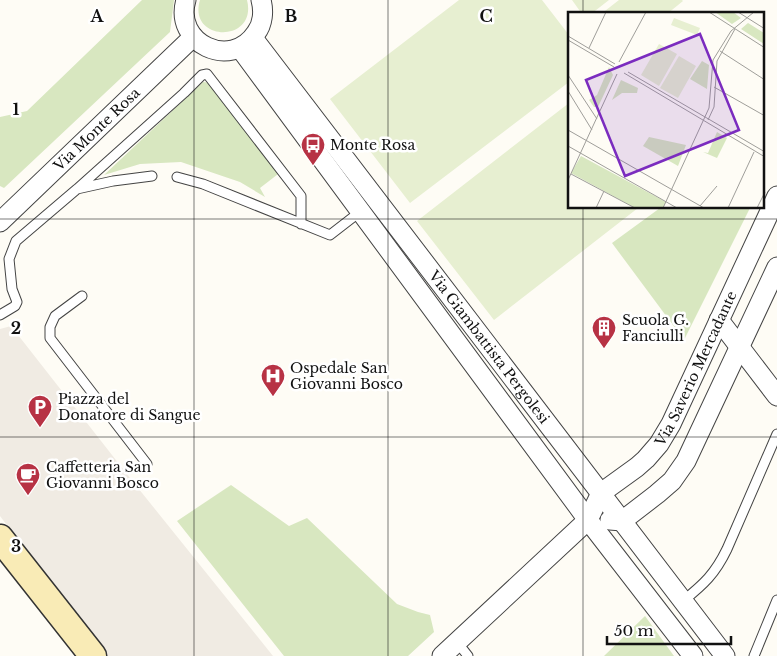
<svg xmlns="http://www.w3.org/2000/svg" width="777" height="656" font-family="'Libre Baskerville',serif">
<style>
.green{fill:#d8e7c0}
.pitch{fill:#e7efd1}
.plaza{fill:#f0ebe3}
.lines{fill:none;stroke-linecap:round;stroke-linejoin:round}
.lane-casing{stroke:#444;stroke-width:11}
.street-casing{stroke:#444;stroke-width:21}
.secondary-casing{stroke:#333;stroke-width:29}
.lane{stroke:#fff;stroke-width:9}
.street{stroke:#fff;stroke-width:19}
.secondary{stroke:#f9ebb6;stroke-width:26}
.grid{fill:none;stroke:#111;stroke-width:1;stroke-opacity:0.55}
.labels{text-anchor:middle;stroke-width:5;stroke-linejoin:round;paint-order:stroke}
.street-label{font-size:14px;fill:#111;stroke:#fff}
.poi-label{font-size:14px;fill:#111;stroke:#fff;text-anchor:start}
.inset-road{fill:none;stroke:#9f9e9a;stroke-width:1}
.view{fill:#7b2cbf;fill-opacity:0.15;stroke:#7b2cbf;stroke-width:2.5}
.inset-edge{fill:none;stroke:#111;stroke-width:2.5}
.grid-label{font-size:16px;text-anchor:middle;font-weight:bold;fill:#111;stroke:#fff;stroke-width:5;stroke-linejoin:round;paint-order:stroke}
</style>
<rect width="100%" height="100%" fill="#fefcf5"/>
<path class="green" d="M142 0H174L170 32 4 188 0 186V117L27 111Z
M200 0H247C258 44 187 42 200 0Z
M203 82 212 83 282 171 260 188 265 197 240 182 181 162 140 164 104 175Z
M660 208H750L684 340 612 243Z
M231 485 289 526 307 518 397 604 418 612 430 615 434 632 408 656H284L177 521Z
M645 616 674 656H604Z"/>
<path class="pitch" d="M459 0H542L569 35V82L410 203 330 99Z
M572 0H609L591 14H582Z
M619 0H682L683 1 667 14H601Z
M569 103 570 208H638L494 320 417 221Z"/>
<path class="plaza" d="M11 326 130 478 273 656H106L0 516V329Z"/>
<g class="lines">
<defs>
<path id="lane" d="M177 177 203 184 330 235 361 211
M77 189 184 93 202 75 207 74 301 196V224
M82 296 55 316 50 327V338L147 464
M0 315 15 306 17 302 12 289 9 259 16 241 77 189 113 181 152 176
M683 601C704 584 715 574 727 549L777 434
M457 642 468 656
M754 656 777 600"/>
<g id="street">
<path d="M186 0C173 43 231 71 256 33 263 24 264 11 261 0"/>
<path id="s1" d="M253 38 725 656"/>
<path d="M240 48 588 520 693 656"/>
<path id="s2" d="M0 222 193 37"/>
<path d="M719 320 777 396"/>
<path d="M610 520 622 521 657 494 672 481 686 461 777 267"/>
<path id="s3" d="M442 656 588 520 601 493 637 467 646 459 659 444 671 424 777 196"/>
</g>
<path id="secondary" d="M0 538 93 656"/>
</defs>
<use href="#lane" class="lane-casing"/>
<use href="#street" class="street-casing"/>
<use href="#secondary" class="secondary-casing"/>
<use href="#lane" class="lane"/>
<use href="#street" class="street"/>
<use href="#secondary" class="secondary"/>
</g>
<path class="grid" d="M194 0V656M388 0V656M583 0V14M583 208V656M0 219H777M0 437H777"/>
<defs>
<symbol id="bus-pin" viewBox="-11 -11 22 30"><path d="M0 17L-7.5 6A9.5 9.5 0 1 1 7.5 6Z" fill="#b73244" stroke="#fff"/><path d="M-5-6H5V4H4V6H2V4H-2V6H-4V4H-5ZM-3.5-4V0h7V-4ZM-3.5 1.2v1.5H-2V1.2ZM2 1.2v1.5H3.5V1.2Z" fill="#fff"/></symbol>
<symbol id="building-pin" viewBox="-11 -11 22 30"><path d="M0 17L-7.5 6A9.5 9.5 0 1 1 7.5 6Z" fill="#b73244" stroke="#fff"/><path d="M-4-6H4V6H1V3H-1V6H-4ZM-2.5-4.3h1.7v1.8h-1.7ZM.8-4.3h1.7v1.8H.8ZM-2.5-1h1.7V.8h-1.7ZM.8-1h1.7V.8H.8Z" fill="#fff"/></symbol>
<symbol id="hospital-pin" viewBox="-11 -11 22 30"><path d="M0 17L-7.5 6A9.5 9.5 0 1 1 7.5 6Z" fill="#b73244" stroke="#fff"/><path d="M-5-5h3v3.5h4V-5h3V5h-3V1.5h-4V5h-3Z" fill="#fff"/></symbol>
<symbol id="parking-pin" viewBox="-11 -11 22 30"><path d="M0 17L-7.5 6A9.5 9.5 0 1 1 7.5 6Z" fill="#b73244" stroke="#fff"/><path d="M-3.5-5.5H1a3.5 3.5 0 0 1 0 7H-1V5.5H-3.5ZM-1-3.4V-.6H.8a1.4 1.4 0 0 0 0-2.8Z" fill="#fff"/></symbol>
<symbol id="cafe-pin" viewBox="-11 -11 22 30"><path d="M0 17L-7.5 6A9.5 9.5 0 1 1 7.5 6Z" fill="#b73244" stroke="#fff"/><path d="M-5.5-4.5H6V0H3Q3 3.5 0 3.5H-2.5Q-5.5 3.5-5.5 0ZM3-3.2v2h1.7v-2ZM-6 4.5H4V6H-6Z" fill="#fff"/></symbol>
</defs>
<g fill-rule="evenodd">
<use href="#bus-pin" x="299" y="131" width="28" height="38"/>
<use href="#building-pin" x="590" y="314" width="28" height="38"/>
<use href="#hospital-pin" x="259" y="362" width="28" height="38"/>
<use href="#parking-pin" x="26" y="393" width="28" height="38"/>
<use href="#cafe-pin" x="14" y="461" width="28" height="38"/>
</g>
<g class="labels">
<g class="street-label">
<text dy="5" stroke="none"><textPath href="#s2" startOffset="134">Via Monte Rosa</textPath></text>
<text dy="5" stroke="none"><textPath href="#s1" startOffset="389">Via Giambattista Pergolesi</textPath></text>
<text dy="5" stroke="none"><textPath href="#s3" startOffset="390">Via Saverio Mercadante</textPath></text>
</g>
<g class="poi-label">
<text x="330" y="150">Monte Rosa</text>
<text x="622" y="325">Scuola G.<tspan x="622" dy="16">Fanciulli</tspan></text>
<text x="290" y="373">Ospedale San<tspan x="290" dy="16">Giovanni Bosco</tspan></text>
<text x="58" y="404">Piazza del<tspan x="58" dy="16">Donatore di Sangue</tspan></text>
<text x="46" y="472">Caffetteria San<tspan x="46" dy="16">Giovanni Bosco</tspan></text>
</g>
</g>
<g transform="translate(568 12)">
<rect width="196" height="196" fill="#fefcf5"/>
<path d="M147 0H165L173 6 164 12ZM180 11 196 21V32L173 17ZM134 49 141 53 139 77 122 67ZM41 55 45 63 30 95H26L21 88 29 83ZM53 68 70 76 69 81H54L44 88ZM149 120 159 126 149 146 135 140 140 141ZM81 125 118 133 110 154 75 134ZM13 144 98 190 95 196H67L3 161Z" fill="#d8e7c0"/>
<path d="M106 6 132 16 129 23 103 13ZM91 32 109 42 91 74 73 63ZM111 44 128 54 110 86 92 76Z" fill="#e7efd1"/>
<path class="inset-road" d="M141 0 197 36M170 0 197 17M0 24 47 52M0 28 46 55M21 36 38 0M152 39 197 68M51 50 78 0M60 60 197 140M56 61 197 145M0 63 29 107M146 75 197 104M0 79 24 118M140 108 146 95 149 49 167 17M0 118 136 196M0 134 109 196M3 162 67 196M0 168 49 62M132 194 149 174M28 196 36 179M95 196 141 96 145 48 163 19 186 0M160 196 186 140M189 196 197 180"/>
<path class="view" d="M132 22 171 118 57 164 18 68Z"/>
<rect width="196" height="196" class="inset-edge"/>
</g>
<g class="grid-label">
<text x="97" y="22">A</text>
<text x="291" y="22">B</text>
<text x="486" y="22">C</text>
<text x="16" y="115">1</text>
<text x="16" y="334">2</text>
<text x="16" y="552">3</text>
</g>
<path d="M607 636v8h124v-8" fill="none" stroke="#111111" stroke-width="2.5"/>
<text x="614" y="636" font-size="15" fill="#111111" stroke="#ffffff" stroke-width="4" paint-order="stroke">50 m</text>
</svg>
